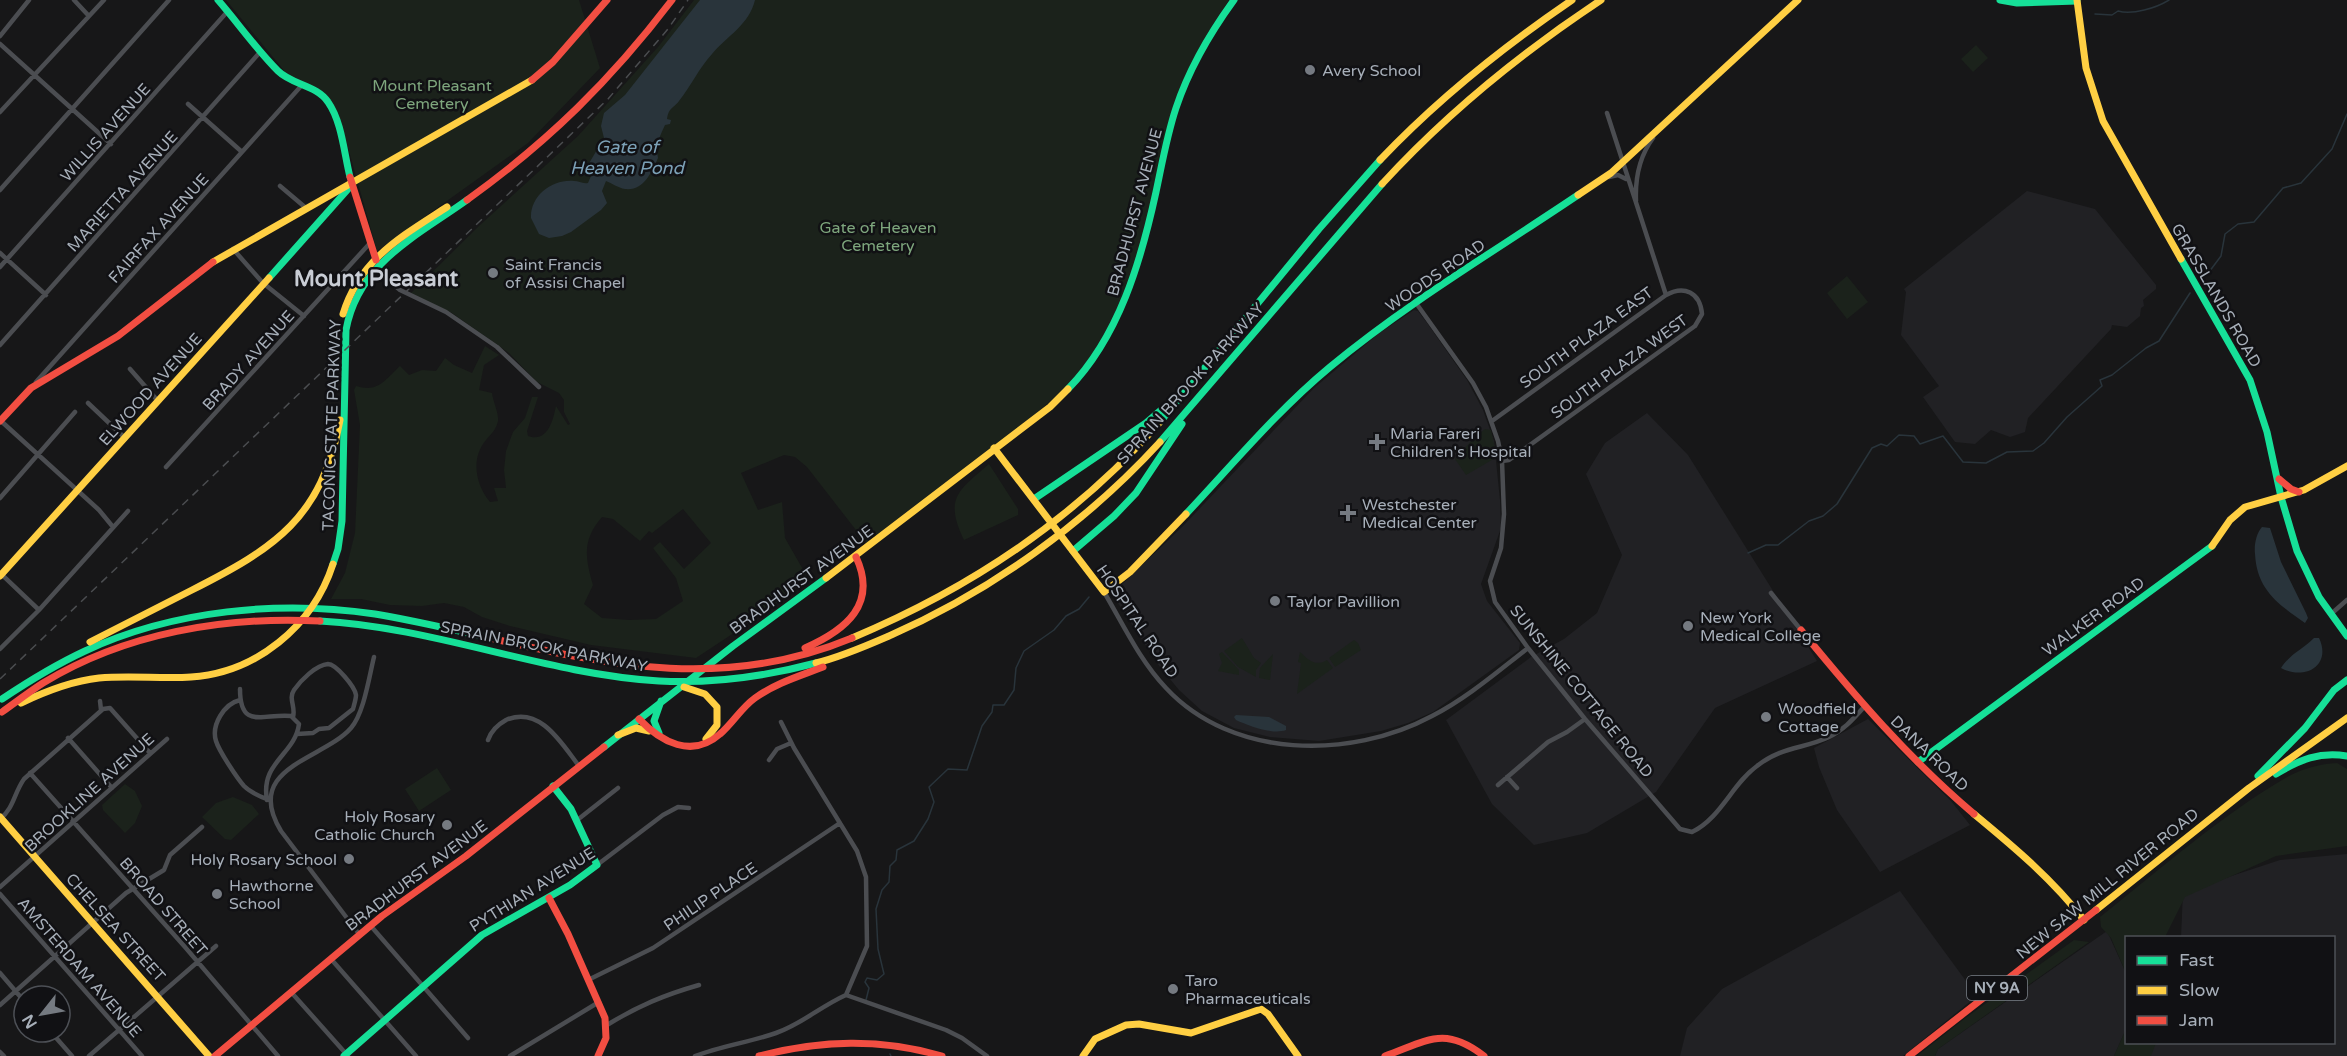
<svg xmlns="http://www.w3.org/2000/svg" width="2347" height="1056" font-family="'Varela Round',sans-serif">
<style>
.built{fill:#212124}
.green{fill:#1b221b;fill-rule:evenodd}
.water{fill:#29343b}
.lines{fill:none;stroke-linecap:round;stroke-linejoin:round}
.stream{stroke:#29343b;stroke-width:1.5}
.street{stroke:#4b4d51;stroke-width:4.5}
.fast{stroke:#16e098;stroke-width:7}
.slow{stroke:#ffcf43;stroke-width:7}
.jam{stroke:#f24e42;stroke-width:7}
.rail{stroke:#4b4d50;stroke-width:1.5;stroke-dasharray:8 6;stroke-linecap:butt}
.poi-dot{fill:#757a81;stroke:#111114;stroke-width:2}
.labels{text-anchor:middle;stroke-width:5;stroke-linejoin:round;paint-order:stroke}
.shield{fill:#111114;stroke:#7a8088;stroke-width:1.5}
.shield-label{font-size:15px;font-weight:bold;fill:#a7afb9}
.poi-label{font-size:16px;fill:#a7afb9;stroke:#111114;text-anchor:start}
.park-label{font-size:16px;fill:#7ea67d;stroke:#111114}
.street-label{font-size:16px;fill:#a7afb9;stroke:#111114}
.water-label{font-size:18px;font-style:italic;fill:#7ca1b7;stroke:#111114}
.district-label{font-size:22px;font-weight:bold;fill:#c9cdd5;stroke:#111114}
</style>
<rect width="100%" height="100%" fill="#171718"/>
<path class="built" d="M2027 191 2095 209 2156 285V289L2143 300 2144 306 2141 308 2140 316 2127 327 2112 325 2111 329 2028 418 2025 432 2010 437 1991 430 1975 444 1955 442 1923 397 1939 386 1901 335 1906 292 1904 289Z
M1414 310 1418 311 1427 323 1467 380 1483 410 1494 441 1500 500 1501 528 1481 584 1487 601 1520 643 1519 650 1433 712 1408 723 1381 731 1319 741 1270 737 1234 728 1202 711 1179 690 1160 667 1112 594 1183 526 1314 388 1378 334Z
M1647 413 1688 455 1817 661 1715 708 1656 792 1587 833 1534 845 1492 804 1446 720 1531 657 1564 639 1597 613 1622 555 1586 474 1605 443Z
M1868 719 1951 801 1970 825 1880 872 1837 810 1819 767 1814 748Z
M2347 854V1056H2145L2149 1043 2334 1042V938L2181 937 2183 892 2280 860Z
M1900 891 1977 996 1903 1056H1680L1687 1028 1722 989Z
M2107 931 2126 973V1029L2114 1056H1935L1938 1049Z"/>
<path class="green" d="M226 0H579L600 68 528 143 377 251 338 112 323 93 286 73Z
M694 0H1229C1207 32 1187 67 1174 105 1165 130 1161 158 1155 185 1141 246 1126 317 1085 367 1071 383 1055 397 1039 411L866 543 807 467 795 457 784 455 741 473 758 510 782 502 785 538 809 580 758 617 696 658 591 645 510 626 482 617 464 607 444 603 422 606 390 605 361 599H331L345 573 355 533 360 425 354 390 356 386C378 393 385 380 400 366L409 375 422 370 436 371 445 358 454 365 472 373 485 346 499 355 484 365 479 390 492 393C493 402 499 413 498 421 496 430 491 434 486 440 470 459 476 485 490 502L498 501 494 488H506L504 470 506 451 513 432 525 418 532 397H538L527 431 528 436C548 443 553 420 556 406L568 425 570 424 564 412V400L559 393 537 382 509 353 452 313 411 293 480 225 578 136 658 47ZM683 509 711 543 684 569 660 542 653 548 676 578 683 601 656 619 629 620 602 618 584 604 593 585C585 557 582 540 602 517L613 519 640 541 649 531 652 533Z
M1976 45 1988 58 1973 72 1961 59Z
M1847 276 1868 302 1847 319 1827 293Z
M1485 429 1491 430 1497 457 1466 475 1455 459 1474 438Z
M989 464 1018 509V515L964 540C944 498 958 491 989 464Z
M1242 638 1254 658 1261 663 1256 670V677L1238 667 1224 651Z
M1354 640 1358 643 1361 650 1335 667 1329 658Z
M1222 652 1239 670V675L1218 671 1222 663 1219 654Z
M1300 652C1308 660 1316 667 1327 660L1333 668 1297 694 1301 663 1298 662Z
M1273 654 1270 680 1259 678 1260 668Z
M2337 763 2347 769V846L2276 856 2185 897 2165 937 2126 938V973L2111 938 2101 927 2100 917C2161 869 2221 815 2289 776 2304 768 2320 764 2337 763Z
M437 768 451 790 419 811 405 789Z
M125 784 135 791 142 806 135 823 125 833 103 810 102 805Z
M233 797 252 805 259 814 231 840 225 839 202 817 216 803Z
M2074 940 2089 942 1938 1049 1935 1056H1917L1964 1019Z
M2126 1029V1042L2156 1043 2151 1056H2114Z"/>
<path class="water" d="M700 0H755C749 25 727 36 712 54 699 68 691 86 679 101 673 109 669 107 667 119L671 120 670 124 665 125C660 136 655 145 658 158 651 173 644 191 625 189 618 188 612 183 606 181L602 191 607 203 601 210 571 232 562 236 549 238 539 234 531 218C530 196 552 179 574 181 579 181 582 184 588 183L591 176 588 165 604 138 601 126 604 113 625 95Z
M2262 527 2270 528 2281 562 2306 613 2308 618 2305 623C2278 604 2257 590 2255 554 2254 545 2256 534 2262 527Z
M2314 638H2319C2332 665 2305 681 2281 668 2290 654 2303 649 2314 638Z
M1236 715 1269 717 1286 726V730C1273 735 1249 726 1236 720L1234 717Z"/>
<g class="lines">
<path class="stream" d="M2095 14 2112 15 2118 11C2133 15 2156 8 2169 0
M2206 276 2221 256 2225 234 2238 224 2254 222 2283 188 2301 183 2332 149 2347 114
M1748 553 1766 545H1778L1809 521 1823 516 1837 504 1872 448 1881 444 1887 446 1899 435 1914 436 1920 444 1943 436 1963 462 1986 463 2007 452 2033 451 2044 443 2067 417 2102 386 2100 380 2112 375 2146 348 2159 341 2190 293
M866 1000 869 988 865 982 867 978 877 980 884 974 878 949 876 909 882 890 889 882 890 866 896 860 897 850 914 841 928 819 934 802 929 787 948 769 967 770 982 726 992 712 993 705H1004L1014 690 1016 668 1024 651 1054 630 1066 616 1079 609 1089 597
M890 1054 891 1056"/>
<path class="street" d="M74 0 88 15
M0 36 29 0
M0 44 111 144
M188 104 242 152
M0 112 104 0
M1607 113 1666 295
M1609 177 1618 175 1626 179
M280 186 306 208
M0 190 169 0
M1636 201C1635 178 1639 157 1653 138
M233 249 263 283 304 316
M0 253 46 295
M377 266 387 279 400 290 446 312 497 347 539 387
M0 267 227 12
M1416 303 1473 383 1486 407 1498 441 1502 461 1504 514 1501 548 1490 581 1495 602 1528 648 1585 719 1680 829 1692 832C1721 818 1732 784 1757 766 1782 746 1804 749 1829 737 1844 730 1854 718 1864 707
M0 345 261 51
M130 369 158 401
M36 382 302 85
M88 403 125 438
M1 421 99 510 113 527
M1492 421 1666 295C1684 285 1700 292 1702 314L1695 326 1509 460 1502 461
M166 467 371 242
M0 498 75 412
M0 573 39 610
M1104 592C1123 624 1140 661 1166 688 1232 759 1350 760 1432 716 1467 698 1497 672 1528 648
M1771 593 1801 630
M2331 614 2347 600
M0 649 39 610 128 511
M240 689C240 731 264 713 291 716L299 724C295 755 260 762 267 800
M240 700C224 704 211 725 216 741 219 751 237 778 244 786 250 792 261 797 269 800
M100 701 101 710
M293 717C296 707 288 699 294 690 301 680 316 665 328 664 336 664 355 687 356 695 356 699 354 705 353 709L329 728 319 729 313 733 297 734
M781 722 794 748 857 851 866 877 867 946 846 995
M68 738 112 788
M488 740C491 731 497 725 506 720 540 705 562 744 579 766
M769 760 777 749 791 743
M30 773 185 947 278 1056
M1507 777 1517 788
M1498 785 1548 742 1567 732 1585 719
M0 819C14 808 14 793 24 779L103 709 110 708 150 753
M576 821 618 788
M597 865 663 815 678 807 689 808
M0 887 167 739
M0 894 142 1056
M370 925 468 1038
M359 934 281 831C242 767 323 760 351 728 364 713 369 677 374 657
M331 959 416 1056
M0 973 24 1001
M588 980 653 948 840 823
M291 992 348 1056
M0 1005 126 893 164 870 170 855 202 827
M607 1025C638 1006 664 995 699 985
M51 1032 72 1056
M0 1052 4 1056
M89 1056 216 946
M510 1056 599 1002
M695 1056C721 1046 750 1042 776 1033 802 1024 821 1006 846 995L946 1030 962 1038 987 1056"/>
<path class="fast" d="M218 0C238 23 256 49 278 71 292 85 317 85 328 102 342 122 344 153 350 177
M2000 0 2017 3 2077 1
M2181 259 2250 380 2267 432 2281 497 2297 551 2319 597 2347 636
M269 278 349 188 351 182
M1068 389C1119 337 1141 261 1156 192 1162 164 1167 135 1176 108 1189 69 1210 33 1234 0
M1160 422 1319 229 1380 160
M1160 442 1382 184
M1034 499 1146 423 1174 399
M1186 514C1233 464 1277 411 1330 367 1407 303 1495 251 1578 195
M1073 551 1114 516 1136 493 1182 424
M333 564 338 549 342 521 346 330C358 263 417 236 467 200
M320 621C435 627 544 674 659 681 714 684 763 677 816 663
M2 699C29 681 55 665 85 651 173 610 279 600 375 614 412 620 449 629 486 637
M659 733 654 721 661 701
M604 747 733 646 826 578
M1918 762 2212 546
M2276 774C2299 760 2320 751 2347 756
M2258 776 2305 728 2334 690 2347 680
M344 1056 482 935 570 885 597 865 571 809 553 786"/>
<path class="slow" d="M2077 0 2086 68 2103 121 2181 259
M1380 160C1438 99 1503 47 1572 0
M1382 184C1447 113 1521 53 1601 0
M1578 195 1611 173 1798 0
M213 262 532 80
M343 314C360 259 401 237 447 207
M994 448 1104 592 1130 572 1186 514
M2212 546 2230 520 2245 507 2304 490 2347 466
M0 576 269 278
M826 578 1050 407 1068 389
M852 638C969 589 1076 518 1160 422
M90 642C124 625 158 607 192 590 275 548 322 518 340 420
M816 663C841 657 866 646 889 636 991 591 1085 524 1160 442
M684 687 705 694 717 707V725L706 739
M21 703C46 691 72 681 99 678 130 675 161 679 191 677 256 673 313 626 333 564
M618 735 636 728 649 731
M1974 814C2014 847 2052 879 2084 920
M0 817 209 1056
M2096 910 2249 788 2347 718
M1083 1056 1095 1039 1126 1025 1139 1024 1191 1033 1261 1009 1268 1014 1298 1056"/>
<path class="jam" d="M532 80 553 62 607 0
M350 177 376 260
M467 200C549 141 611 80 672 0
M0 421 31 388 118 336 213 262
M2279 479 2291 489 2299 492
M1801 630C1855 696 1909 759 1974 814
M486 637C613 667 727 690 852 638
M805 648C846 630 878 604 856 557
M2 712C16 702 29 692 43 683 125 633 225 616 320 621
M639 719C661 742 692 759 720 734 733 723 741 708 755 698 776 683 800 676 823 667
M549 898 568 934 605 1018 606 1038 598 1056
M215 1056 382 916 466 856 604 747
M759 1056C821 1040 880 1038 942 1056
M1385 1056C1427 1041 1444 1025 1484 1056
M1909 1056 2096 910"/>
<path class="rail" d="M0 679 608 99 668 29 688 0"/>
</g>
<g class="poi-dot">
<circle cx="1310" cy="70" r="6"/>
<circle cx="493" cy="273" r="6"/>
<path d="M1374 433h6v6h6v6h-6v6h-6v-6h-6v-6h6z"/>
<path d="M1345 504h6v6h6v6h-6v6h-6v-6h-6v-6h6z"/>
<circle cx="1275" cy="601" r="6"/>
<circle cx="1688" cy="626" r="6"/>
<circle cx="1766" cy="717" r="6"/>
<circle cx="447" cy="825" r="6"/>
<circle cx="349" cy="859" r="6"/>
<circle cx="217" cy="894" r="6"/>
<circle cx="1173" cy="989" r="6"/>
</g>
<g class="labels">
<rect class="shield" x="1967" y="976" width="60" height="24" rx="4.5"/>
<g class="shield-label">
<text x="1997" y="993">NY 9A</text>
</g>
<g class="poi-label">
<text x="1322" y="76">Avery School</text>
<text x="505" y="270">Saint Francis<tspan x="505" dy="18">of Assisi Chapel</tspan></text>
<text x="1390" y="439">Maria Fareri<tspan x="1390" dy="18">Children's Hospital</tspan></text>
<text x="1362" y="510">Westchester<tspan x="1362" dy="18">Medical Center</tspan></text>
<text x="1287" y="607">Taylor Pavillion</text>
<text x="1700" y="623">New York<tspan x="1700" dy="18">Medical College</tspan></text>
<text x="1778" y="714">Woodfield<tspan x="1778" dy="18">Cottage</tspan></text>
<text x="435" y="822" text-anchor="end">Holy Rosary<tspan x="435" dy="18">Catholic Church</tspan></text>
<text x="337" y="865" text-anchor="end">Holy Rosary School</text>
<text x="229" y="891">Hawthorne<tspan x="229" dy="18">School</tspan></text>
<text x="1185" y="986">Taro<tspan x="1185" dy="18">Pharmaceuticals</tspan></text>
</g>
<g class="park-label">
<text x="432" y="91">Mount Pleasant<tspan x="432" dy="18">Cemetery</tspan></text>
<text x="878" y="233">Gate of Heaven<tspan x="878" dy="18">Cemetery</tspan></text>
</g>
<g class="street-label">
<text transform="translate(105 132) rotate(-48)" y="6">WILLIS AVENUE</text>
<text transform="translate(122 191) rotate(-48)" y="6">MARIETTA AVENUE</text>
<text transform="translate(1134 212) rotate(-75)" y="6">BRADHURST AVENUE</text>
<text transform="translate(158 228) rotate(-48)" y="6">FAIRFAX AVENUE</text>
<text transform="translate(1435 275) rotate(-34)" y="6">WOODS ROAD</text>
<text transform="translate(2217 295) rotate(60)" y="6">GRASSLANDS ROAD</text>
<text transform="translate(1586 337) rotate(-36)" y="6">SOUTH PLAZA EAST</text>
<text transform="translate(248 360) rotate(-48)" y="6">BRADY AVENUE</text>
<text transform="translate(1619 366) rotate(-36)" y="6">SOUTH PLAZA WEST</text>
<text transform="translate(1190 383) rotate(-48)" y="6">SPRAIN BROOK PARKWAY</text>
<text transform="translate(150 389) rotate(-48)" y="6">ELWOOD AVENUE</text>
<text transform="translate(331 425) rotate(-88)" y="6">TACONIC STATE PARKWAY</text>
<text transform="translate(801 579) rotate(-36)" y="6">BRADHURST AVENUE</text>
<text transform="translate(2093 616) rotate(-36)" y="6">WALKER ROAD</text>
<text transform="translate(1138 621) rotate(56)" y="6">HOSPITAL ROAD</text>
<text transform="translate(544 646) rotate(11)" y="6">SPRAIN BROOK PARKWAY</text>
<text transform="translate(1582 691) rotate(51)" y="6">SUNSHINE COTTAGE ROAD</text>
<text transform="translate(1930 753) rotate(44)" y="6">DANA ROAD</text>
<text transform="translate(89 792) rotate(-42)" y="6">BROOKLINE AVENUE</text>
<text transform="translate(416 875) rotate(-37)" y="6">BRADHURST AVENUE</text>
<text transform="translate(2107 883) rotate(-39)" y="6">NEW SAW MILL RIVER ROAD</text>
<text transform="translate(532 889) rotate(-32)" y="6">PYTHIAN AVENUE</text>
<text transform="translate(710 896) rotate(-34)" y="6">PHILIP PLACE</text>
<text transform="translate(164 906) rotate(49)" y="6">BROAD STREET</text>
<text transform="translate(116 927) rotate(48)" y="6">CHELSEA STREET</text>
<text transform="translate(80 967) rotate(49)" y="6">AMSTERDAM AVENUE</text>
</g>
<g class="water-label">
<text x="627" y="153">Gate of<tspan x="627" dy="21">Heaven Pond</tspan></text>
</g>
<g class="district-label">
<text x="376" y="286">Mount Pleasant</text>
</g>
</g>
<rect x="2125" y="936" width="210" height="108" fill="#111114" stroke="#4d5056" stroke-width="1.5"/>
<rect x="2137" y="956" width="30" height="9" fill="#16e098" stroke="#4d5056" stroke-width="1.5"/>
<text x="2179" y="966" font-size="18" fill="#a7afb9">Fast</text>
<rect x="2137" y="986" width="30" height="9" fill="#ffcf43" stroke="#4d5056" stroke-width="1.5"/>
<text x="2179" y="996" font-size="18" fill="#a7afb9">Slow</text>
<rect x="2137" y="1016" width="30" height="9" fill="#f24e42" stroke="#4d5056" stroke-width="1.5"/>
<text x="2179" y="1026" font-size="18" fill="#a7afb9">Jam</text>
<g transform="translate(42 1014) rotate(239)"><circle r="28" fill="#111114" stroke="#4d5056" stroke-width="1.5"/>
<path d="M0-4.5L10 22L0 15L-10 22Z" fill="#757a81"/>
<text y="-9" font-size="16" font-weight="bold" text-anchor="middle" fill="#a7afb9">N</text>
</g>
</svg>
